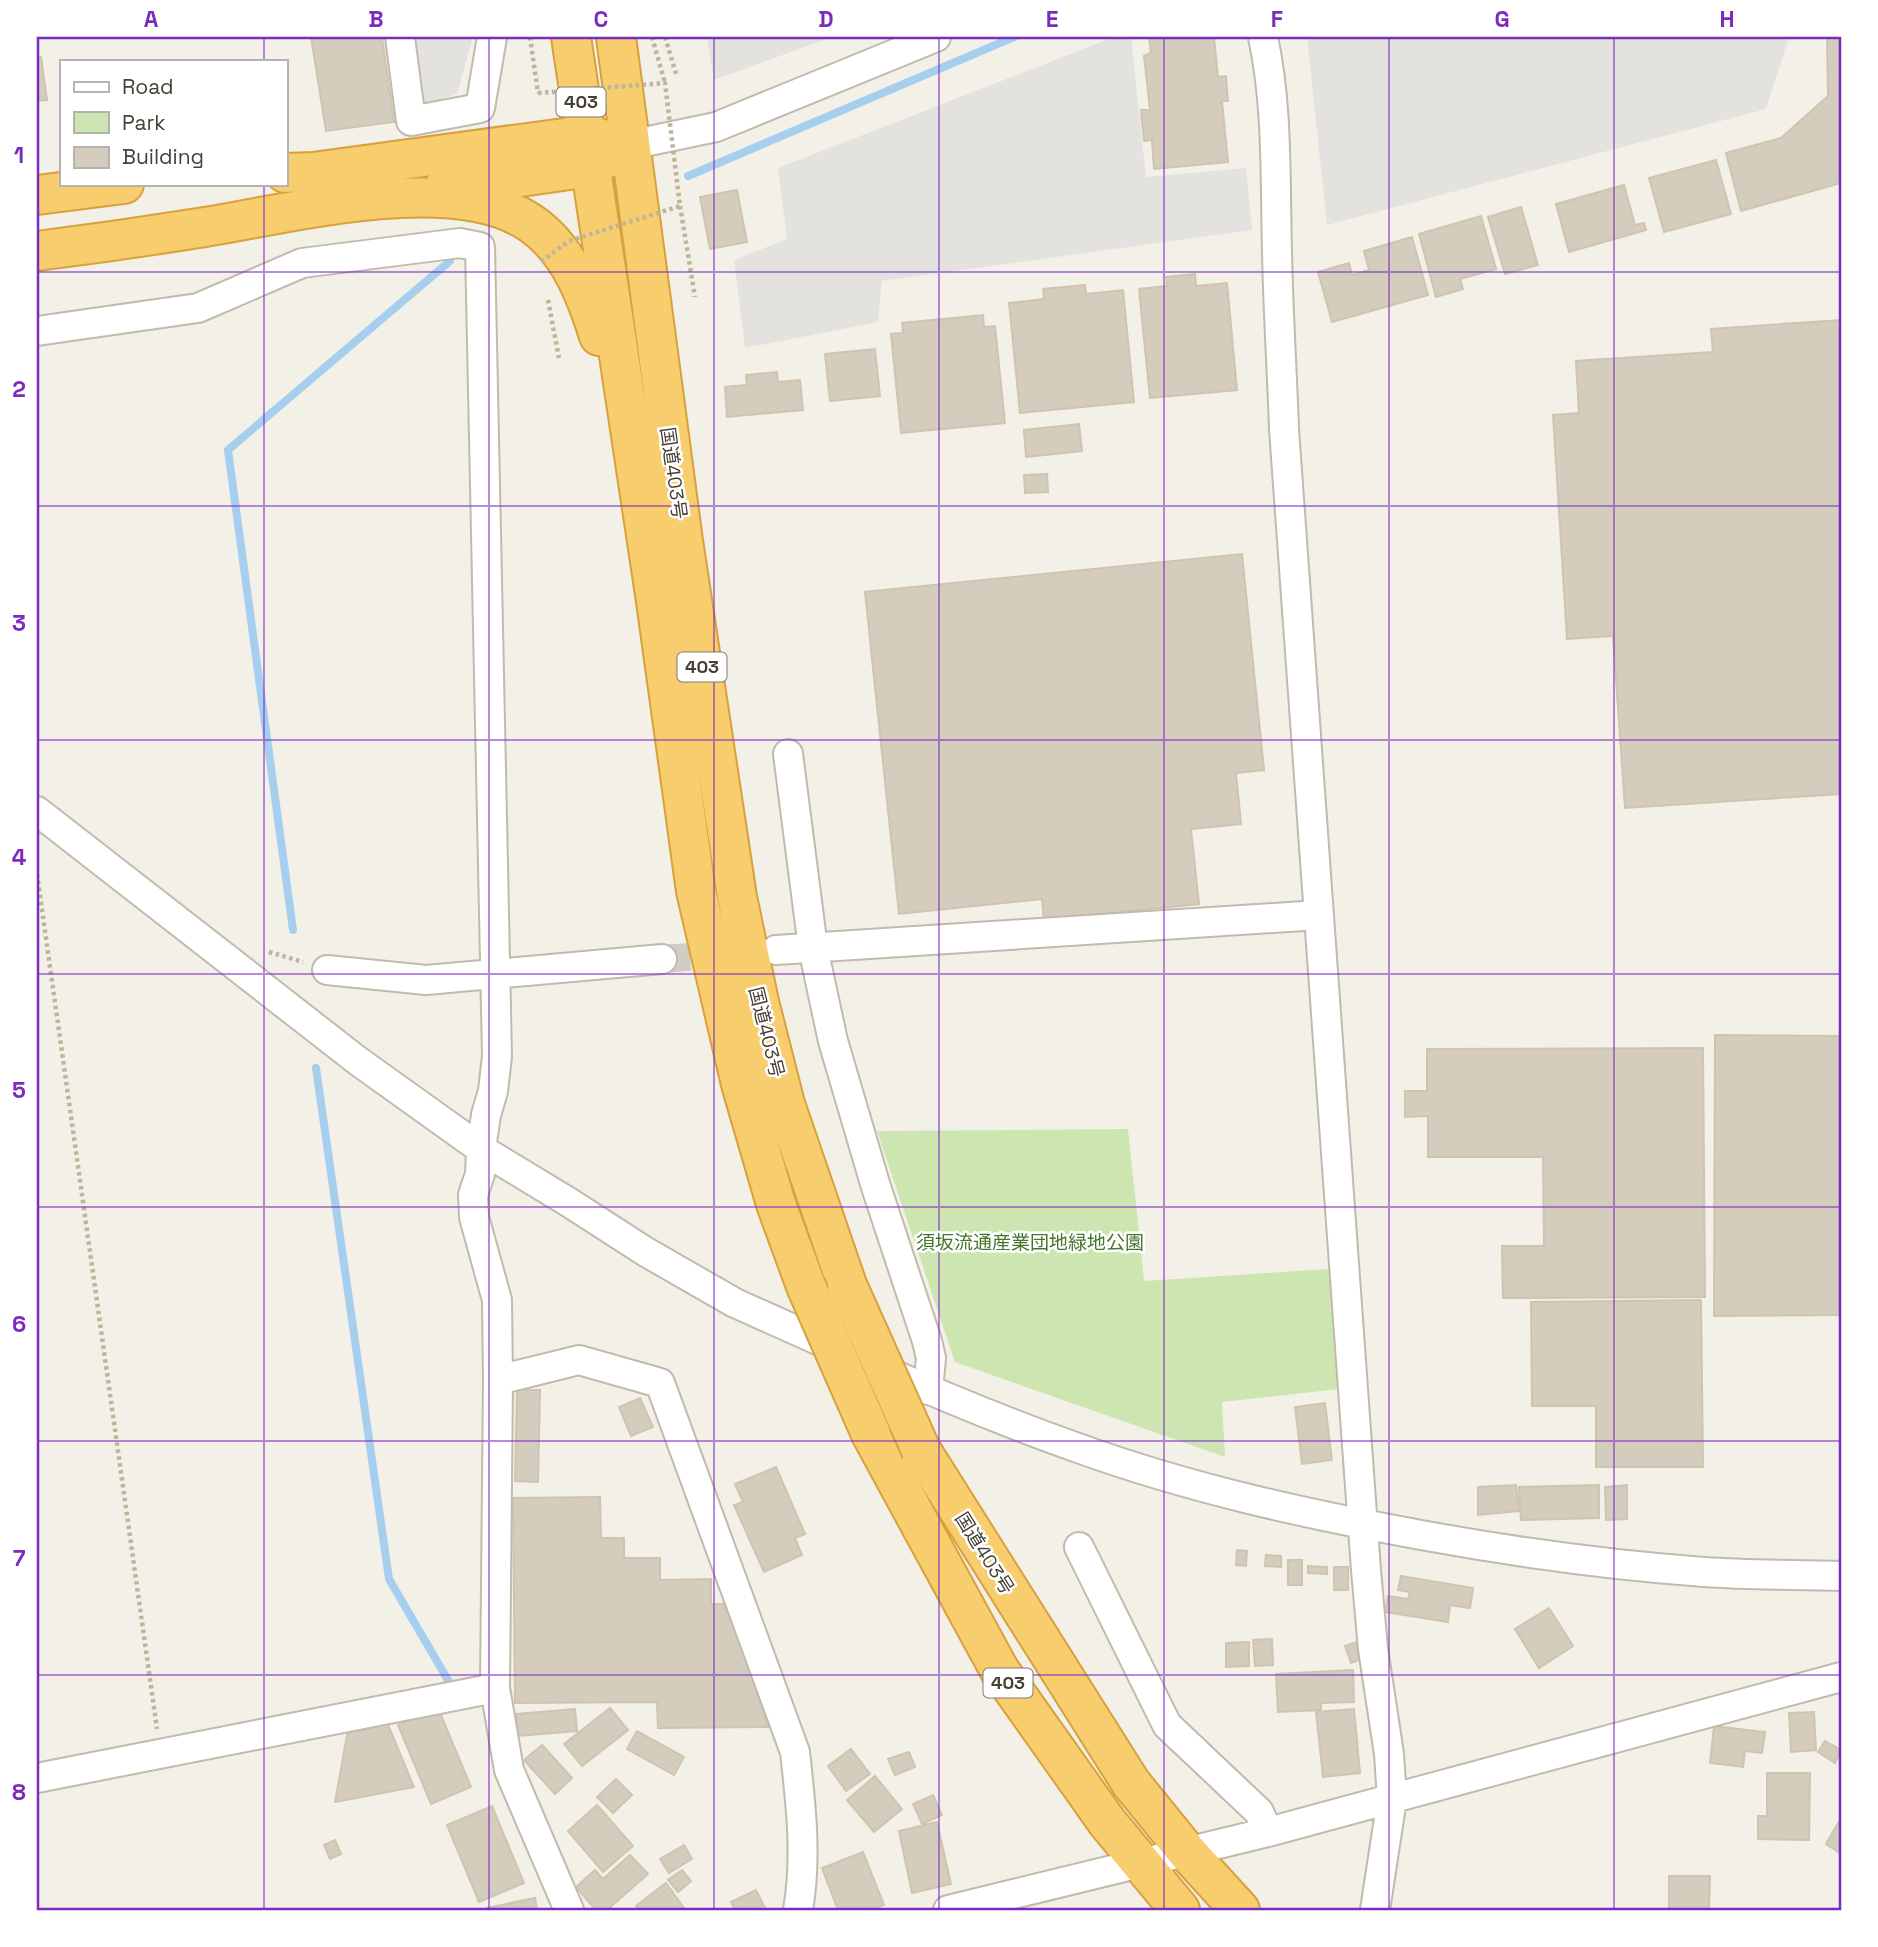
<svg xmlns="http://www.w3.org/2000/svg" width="1878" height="1947" font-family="'Space Grotesk','Noto Sans JP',sans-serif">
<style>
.green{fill:#cde6b1}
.parking{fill:#e4e2df}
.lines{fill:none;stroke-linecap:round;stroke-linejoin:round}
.stream{stroke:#a6ceee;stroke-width:8}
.building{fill:#d4ccbd;stroke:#cfc4b0;stroke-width:2}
.minor-tunnel{stroke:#d0cdc4;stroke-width:28;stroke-dasharray:28 14;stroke-linecap:butt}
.minor-casing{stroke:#c1baad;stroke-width:32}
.highway-casing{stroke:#d7a23d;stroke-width:42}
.path{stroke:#bfb49c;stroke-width:4.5;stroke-dasharray:3.5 3.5;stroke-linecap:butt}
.minor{stroke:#fff;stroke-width:28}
.highway{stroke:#f8cd6d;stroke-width:38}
.highway-bridge-casing{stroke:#d7a23d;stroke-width:42;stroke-linecap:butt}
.path-bridge{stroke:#bfb49c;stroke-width:4.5;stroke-dasharray:3.5 3.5;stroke-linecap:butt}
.highway-bridge{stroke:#f8cd6d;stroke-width:38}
.grid{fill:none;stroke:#7b2cbf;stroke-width:2;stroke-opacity:0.55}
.labels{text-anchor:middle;stroke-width:5;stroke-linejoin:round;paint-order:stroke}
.shield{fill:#fff;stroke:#7e7972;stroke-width:2}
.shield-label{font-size:18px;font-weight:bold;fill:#464036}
.street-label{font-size:19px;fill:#464036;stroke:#fff}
.park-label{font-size:19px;fill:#46752c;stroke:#fff}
.neatline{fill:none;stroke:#7b2cbf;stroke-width:2.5}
.grid-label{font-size:23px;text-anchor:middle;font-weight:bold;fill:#7b2cbf}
</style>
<rect width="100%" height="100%" fill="#f3f0e7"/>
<path class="green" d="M1128 1129 1144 1281 1329 1269 1339 1389 1222 1402 1225 1457 955 1362 877 1131Z"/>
<path class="parking" d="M412 37H473L457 94 423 105Z
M707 37H832L714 80Z
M1114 37H1131L1146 177 1246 168 1252 230 882 281 878 322 745 348 734 260 787 239 778 168Z
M1307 37H1789L1766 109 1327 225Z"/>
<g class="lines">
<path class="stream" d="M688 176 1014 37
M293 930 228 450 450 261
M316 1068 389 1579 452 1687"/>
</g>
<path class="building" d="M311 37H382L394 122 326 131Z
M1149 37H1214L1218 77 1226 76 1228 101H1222L1228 162 1154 169 1152 140 1144 141 1141 110H1150L1144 56 1151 53Z
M1827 37H1841V183L1741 211 1726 153 1781 138 1828 96Z
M41 57 47 100 37 101V58Z
M1716 160 1731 214 1664 232 1649 178Z
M1624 185 1635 225 1644 223 1646 230 1569 252 1556 204Z
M737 190 747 242 710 249 700 197Z
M1521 207 1538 265 1505 274 1488 217Z
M1481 216 1496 269 1460 279 1463 289 1436 297 1419 234Z
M1412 237 1428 295 1332 322 1318 272 1349 263 1352 275 1369 270 1364 251Z
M1195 274 1196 286 1227 283 1237 390 1150 398 1139 289 1167 286 1166 277Z
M1085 285 1086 294 1123 290 1134 402 1020 413 1009 303 1044 299 1043 289Z
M983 315 984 327 995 326 1005 423 901 433 891 334 903 333 902 323Z
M1841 320V794L1625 808 1613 636 1567 639 1553 415 1579 413 1576 361 1713 352 1711 329Z
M875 349 880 396 830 401 825 354Z
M777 372 778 382 800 380 803 410 727 417 725 387 747 385 746 375Z
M1079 424 1082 451 1026 457 1024 430Z
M1047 474 1048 492 1025 493 1024 475Z
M1242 554 1264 770 1236 773 1241 824 1191 829 1199 904 1044 920 1042 899 899 914 865 592Z
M1715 1035 1841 1036V1315L1714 1316Z
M1703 1048 1705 1297 1503 1298 1502 1246H1544L1543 1157H1428V1116L1405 1117V1091H1427V1049Z
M1701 1300 1703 1467H1596V1406H1532L1531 1302Z
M517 1390H540L538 1482 515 1481Z
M640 1398 653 1427 631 1436 619 1407Z
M1325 1403 1332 1460 1302 1464 1295 1407Z
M776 1467 805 1534 795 1538 802 1555 764 1572 734 1505 743 1502 735 1484Z
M1516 1485 1519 1511 1478 1515V1487Z
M1599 1485V1518L1521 1520 1519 1487Z
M1627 1485V1519L1606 1520 1605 1487Z
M600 1497 601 1538H624V1558H660V1580L711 1579V1604H729L768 1727 658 1728 657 1702 515 1703 513 1498Z
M1237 1550 1247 1551 1246 1566 1236 1565Z
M1266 1555 1281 1556V1567L1265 1566Z
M1288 1560H1302V1585H1288Z
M1308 1566 1327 1567V1574L1308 1573Z
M1334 1567H1348V1590H1334Z
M1401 1576 1473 1588 1470 1608 1450 1605 1448 1622 1385 1612 1388 1596 1408 1599 1410 1592 1398 1590Z
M1549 1608 1573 1646 1539 1668 1515 1629Z
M1272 1639 1273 1665 1255 1666 1253 1640Z
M1249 1642V1666L1226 1667V1643Z
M1357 1642 1362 1659 1351 1663 1345 1646Z
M1353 1670 1354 1702 1321 1703V1710L1278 1712 1276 1674Z
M438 1708 471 1787 431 1804 398 1725Z
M610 1708 628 1730 582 1766 564 1744Z
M575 1709 577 1731 518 1736 516 1714Z
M1354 1709 1360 1773 1323 1777 1316 1712Z
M1814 1712 1816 1750 1791 1752 1789 1713Z
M386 1720 414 1787 335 1802 348 1730Z
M1714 1726 1765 1732 1762 1753 1745 1751 1743 1767 1710 1763Z
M637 1731 684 1757 674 1775 627 1749Z
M1825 1741 1841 1750 1835 1763 1818 1752Z
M542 1745 572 1778 555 1794 524 1760Z
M851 1749 870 1774 846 1791 828 1766Z
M909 1752 915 1767 895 1775 888 1759Z
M1767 1773H1810L1809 1840 1758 1839V1816H1767Z
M875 1776 902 1809 874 1832 847 1800Z
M616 1779 632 1795 613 1813 597 1797Z
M933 1795 942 1815 922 1824 913 1804Z
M597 1805 633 1846 603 1872 568 1831Z
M492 1806 524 1883 479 1902 447 1825Z
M1841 1818V1854L1826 1844Z
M937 1822 951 1884 912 1893 899 1831Z
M335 1840 341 1854 330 1859 324 1845Z
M684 1845 692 1859 669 1873 660 1859Z
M863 1852 884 1905 870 1910H838L822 1868Z
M630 1855 648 1874 607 1910H596L576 1887 595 1870 603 1879Z
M682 1870 691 1881 678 1892 668 1880Z
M1669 1876H1710L1709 1909 1669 1910Z
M666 1883 684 1908 681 1910H639L636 1906Z
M756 1890 766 1910H735L731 1902Z
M535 1898 537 1910H488L487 1908Z"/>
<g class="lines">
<path class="minor-tunnel" d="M662 959 728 954"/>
<defs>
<path id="minor" d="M400 37 411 121 480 108 492 37
M1263 37C1278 107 1275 180 1277 251 1278 310 1282 370 1284 429L1366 1570 1373 1649 1389 1754 1392 1799 1375 1910
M630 145 716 127 936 37
M37 331 198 308 302 263 460 243 480 247 497 1056 493 1091 486 1115 481 1149 480 1174 473 1195 474 1217 497 1300 498 1380 495 1688 509 1770 569 1910
M788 754 813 948 833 1041 876 1187 927 1341 931 1358 928 1390
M37 811 358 1061 481 1149 570 1203 646 1252 735 1303 840 1350
M776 950 1319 915
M327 970 426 980 662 959
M877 1367C942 1396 1010 1424 1078 1448 1189 1488 1305 1514 1421 1535 1514 1552 1609 1565 1704 1572 1749 1575 1796 1575 1841 1576
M498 1380 579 1360 660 1383 795 1752C801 1805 807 1858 798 1910
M1079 1547 1167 1725 1259 1812 1268 1832
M37 1778 495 1688
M948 1910 1268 1832 1841 1677"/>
<path id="highway" d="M571 37 656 601 696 891 741 1084 776 1204 806 1286
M616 37 683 541 737 897 759 1002 785 1104 847 1285
M285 173 313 172 586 135 611 141
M444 188 590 167 611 156
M37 195 124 184
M37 251C93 244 149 236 205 227 292 213 455 170 532 224 569 250 586 295 599 336
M871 1434 1000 1671 1107 1822 1180 1910
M921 1450 1131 1783 1187 1852 1240 1910"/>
</defs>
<use href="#minor" class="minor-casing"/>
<use href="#highway" class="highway-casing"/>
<path class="path" d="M530 37 538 93
M652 37 665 83
M665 37 677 77
M680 206 695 297
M548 300 559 358
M37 874 157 1729
M269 952 303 962"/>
<use href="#minor" class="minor"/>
<use href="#highway" class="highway"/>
<defs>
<path id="highway-bridge" d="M847 1285 921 1450
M806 1286 871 1434"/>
</defs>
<use href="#highway-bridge" class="highway-bridge-casing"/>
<path class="path-bridge" d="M538 93 665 83 680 206 569 241 541 262"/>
<use href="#highway-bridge" class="highway-bridge"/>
</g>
<path class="grid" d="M264 37V61M489 37V1910M714 37V1910M939 37V1910M1164 37V1910M1389 37V1910M1614 37V1910M264 184V1910M37 272H1841M37 506H1841M37 740H1841M37 974H1841M37 1207H1841M37 1441H1841M37 1675H1841"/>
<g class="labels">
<g class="shield">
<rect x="556.5" y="87.5" width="49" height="29" rx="5"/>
<rect x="677.5" y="652.5" width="49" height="29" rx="5"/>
<rect x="983.5" y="1668.5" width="49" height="29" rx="5"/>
</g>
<g class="shield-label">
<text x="581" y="108">403</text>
<text x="702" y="673">403</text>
<text x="1008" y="1689">403</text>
</g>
<g class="street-label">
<text transform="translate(674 473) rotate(82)" y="7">国道403号</text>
<text transform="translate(767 1032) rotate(76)" y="7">国道403号</text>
<text transform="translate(985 1553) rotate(58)" y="7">国道403号</text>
</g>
<g class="park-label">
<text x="1030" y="1249">須坂流通産業団地緑地公園</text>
</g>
</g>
<rect width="1878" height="1947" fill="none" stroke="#ffffff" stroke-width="77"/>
<rect x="60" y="60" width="228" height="126" fill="#ffffff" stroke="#b5b3af" stroke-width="2"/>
<rect x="74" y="82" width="35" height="10" fill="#ffffff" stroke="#b5b3af" stroke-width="2"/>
<text x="122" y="94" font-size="21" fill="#464036">Road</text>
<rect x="74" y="112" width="35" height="21" fill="#cde6b1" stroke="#b5b3af" stroke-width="2"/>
<text x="122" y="130" font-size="21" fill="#464036">Park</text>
<rect x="74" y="147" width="35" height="21" fill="#d4ccbd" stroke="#b5b3af" stroke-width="2"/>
<text x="122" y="164" font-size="21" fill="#464036">Building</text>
<rect x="38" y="38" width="1802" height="1871" class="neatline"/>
<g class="grid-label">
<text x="151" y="27">A</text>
<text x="376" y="27">B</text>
<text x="601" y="27">C</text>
<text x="826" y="27">D</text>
<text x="1052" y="27">E</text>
<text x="1277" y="27">F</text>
<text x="1502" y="27">G</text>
<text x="1727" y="27">H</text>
<text x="19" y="163">1</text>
<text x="19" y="397">2</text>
<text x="19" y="631">3</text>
<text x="19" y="865">4</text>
<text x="19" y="1098">5</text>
<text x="19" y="1332">6</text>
<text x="19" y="1566">7</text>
<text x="19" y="1800">8</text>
</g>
</svg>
